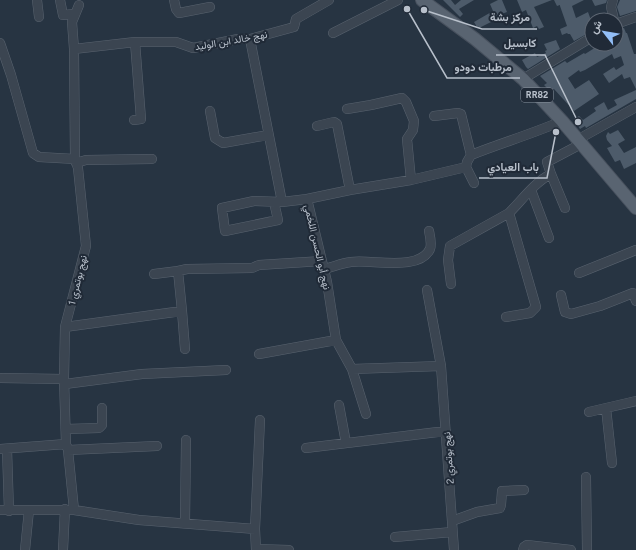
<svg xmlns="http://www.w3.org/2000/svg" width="636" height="550" font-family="Figtree,Vazirmatn,sans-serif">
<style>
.building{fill:#4d5b6a}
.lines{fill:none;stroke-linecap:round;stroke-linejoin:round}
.minor-casing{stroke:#59636f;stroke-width:10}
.major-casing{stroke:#48515e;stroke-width:14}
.minor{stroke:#3b4551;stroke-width:9}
.major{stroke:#596471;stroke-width:12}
.labels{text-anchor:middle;stroke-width:4;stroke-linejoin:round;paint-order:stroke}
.shield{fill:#202a37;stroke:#8a939f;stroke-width:1}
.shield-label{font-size:9px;font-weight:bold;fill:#b8c0cb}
.street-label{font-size:10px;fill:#b8c0cb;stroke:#202a37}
.leader{fill:none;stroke:#b8c0cb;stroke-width:1.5}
.callout-dot{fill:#b8c0cb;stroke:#202a37;stroke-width:1.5}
.callout-label{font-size:11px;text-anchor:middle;font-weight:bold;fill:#b8c0cb;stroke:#202a37;stroke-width:4;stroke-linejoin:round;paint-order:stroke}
</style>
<rect width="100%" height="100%" fill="#273442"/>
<path class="building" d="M443 0H451L455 5 461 0H474L459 9 463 14 460 17Z
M498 0H502L507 12 491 18 493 21 479 28 478 26 477 27 474 22 493 11 490 4Z
M517 0H552L534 7 544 27 539 29 537 26 533 28 526 10 522 12Z
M554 0H584L572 6 576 18 588 12 592 23V31L574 41 570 34H568L567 33 562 35 560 29 567 26 560 6V5L557 6Z
M592 0H607L606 3 595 6Z
M620 0H636V11L620 16 617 7Z
M606 13 608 20H597Z
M624 28 626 33H627L634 54H636V89L630 77 624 79 622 74 609 83 603 74 614 67 616 70 624 65 621 56 614 59 612 54 585 70 580 72 579 70 568 78 575 89 589 80 599 94 574 111 554 89 548 93 545 90 547 88 544 85 547 83 540 76 565 61 567 63 584 53 585 54 601 44H604L606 51 616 47 615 44H616V30Z
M556 40 560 49 528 69 526 67 522 60 535 53 537 57 546 53 545 51 547 50 544 44Z
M636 90V99L586 128 585 126 580 129 574 119 579 116 583 120 596 111 594 108 604 102 608 110 617 105 614 100Z
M618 130 625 140 618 144 624 153 636 147V163L624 169 620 160 615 162 607 148 612 146 607 140 606 136 608 132 610 134Z"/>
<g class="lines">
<defs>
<path id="minor" d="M37 0 39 17
M60 0 63 15 75 14
M174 0 176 9 179 13 210 7
M613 0 611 7 614 20
M616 24 636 17
M333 33 398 0
M250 39 282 202 307 199 327 282 336 340 352 369 441 366
M0 43 11 75 33 153 39 157 75 159
M74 49 135 42H176L193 48 238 39H250L294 27 296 19 329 0
M523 79 592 37
M347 109 371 105 402 98 406 102 414 121 413 130 407 139 411 180
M210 111 215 138 223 143 268 135
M434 116 458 113 461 114 471 155
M134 120 141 119 135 42
M317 126 334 122 337 124 350 190
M577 140 636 107
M76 163 86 160 152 159
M466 167 474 183
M551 174 565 208
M531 190 549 238
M307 199 350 190 411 180 466 167 467 162 471 155C501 143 532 134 562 121
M274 202 278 220 225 231 222 208 254 201 282 202
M324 269C333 267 342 263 351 262 372 259 419 272 430 249 432 244 430 236 429 231
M579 273 636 250
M154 274 178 271
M451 284 448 260 450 246 509 213
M427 290 441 366 454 550
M561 295 565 312 571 314 600 306 633 293 636 301
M182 311 185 349
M506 317 530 313 536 307 509 213C522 200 535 182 551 174L547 162 581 144
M65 327 182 311 178 271 187 269 252 268 259 265 322 261
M259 354 336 340
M352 369 366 414
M0 378 64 379
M65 384 142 374 226 370
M339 405 346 443
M589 412 606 408
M66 429 99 428 102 425V408
M306 448 446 431
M0 449 66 444
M7 449 9 511
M68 450 157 446
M612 463 606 408 636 401
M586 477 587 550
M0 510H74L139 520 255 529
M74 510 68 450 66 444 64 379 65 327 86 246 78 168 75 159 74 49 72 22 79 5
M452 521 477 512 500 508 501 505 502 491 524 490
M185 523 186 440
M395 537 452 532
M256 549 289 550
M25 550 29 510
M63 550 65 509
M256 550 255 529 260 420
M523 550 524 547 527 545 571 550"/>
<path id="major" d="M422 0 475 39 523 79 562 121 636 208"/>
</defs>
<use href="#minor" class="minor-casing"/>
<use href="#major" class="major-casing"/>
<use href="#minor" class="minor"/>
<use href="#major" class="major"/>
</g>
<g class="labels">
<rect class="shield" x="521" y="88" width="32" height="14" rx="3"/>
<g class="shield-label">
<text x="537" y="98">RR82</text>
</g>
<g class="street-label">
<text transform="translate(231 40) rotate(-10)" y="4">نهج خالد ابن الوليد</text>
<text transform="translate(318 247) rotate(77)" y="4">نهج أبو الحسن اللخمي</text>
<text transform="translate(77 280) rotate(-76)" y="4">نهج بوتمري 1</text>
<text transform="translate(448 458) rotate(-94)" y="4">نهج بوتمري 2</text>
</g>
</g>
<path class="leader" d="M424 10L482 29H537M578 122L545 55H496M407 9L447 78H520M556 132L547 178H479"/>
<g class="callout-dot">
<circle cx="424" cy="10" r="4"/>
<circle cx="578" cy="122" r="4"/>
<circle cx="407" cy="9" r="4"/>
<circle cx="556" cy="132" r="4"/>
</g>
<g class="callout-label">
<text x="510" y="21">مركز بشة</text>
<text x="520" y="47">كابسيل</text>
<text x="483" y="71">مرطبات دودو</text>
<text x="513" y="171">باب العيادي</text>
</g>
<g transform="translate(604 32) rotate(301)"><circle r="19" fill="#202a37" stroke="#5d6672"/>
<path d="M0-3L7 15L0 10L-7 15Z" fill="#92bef7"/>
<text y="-6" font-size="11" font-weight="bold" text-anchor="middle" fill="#b8c0cb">ش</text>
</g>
</svg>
